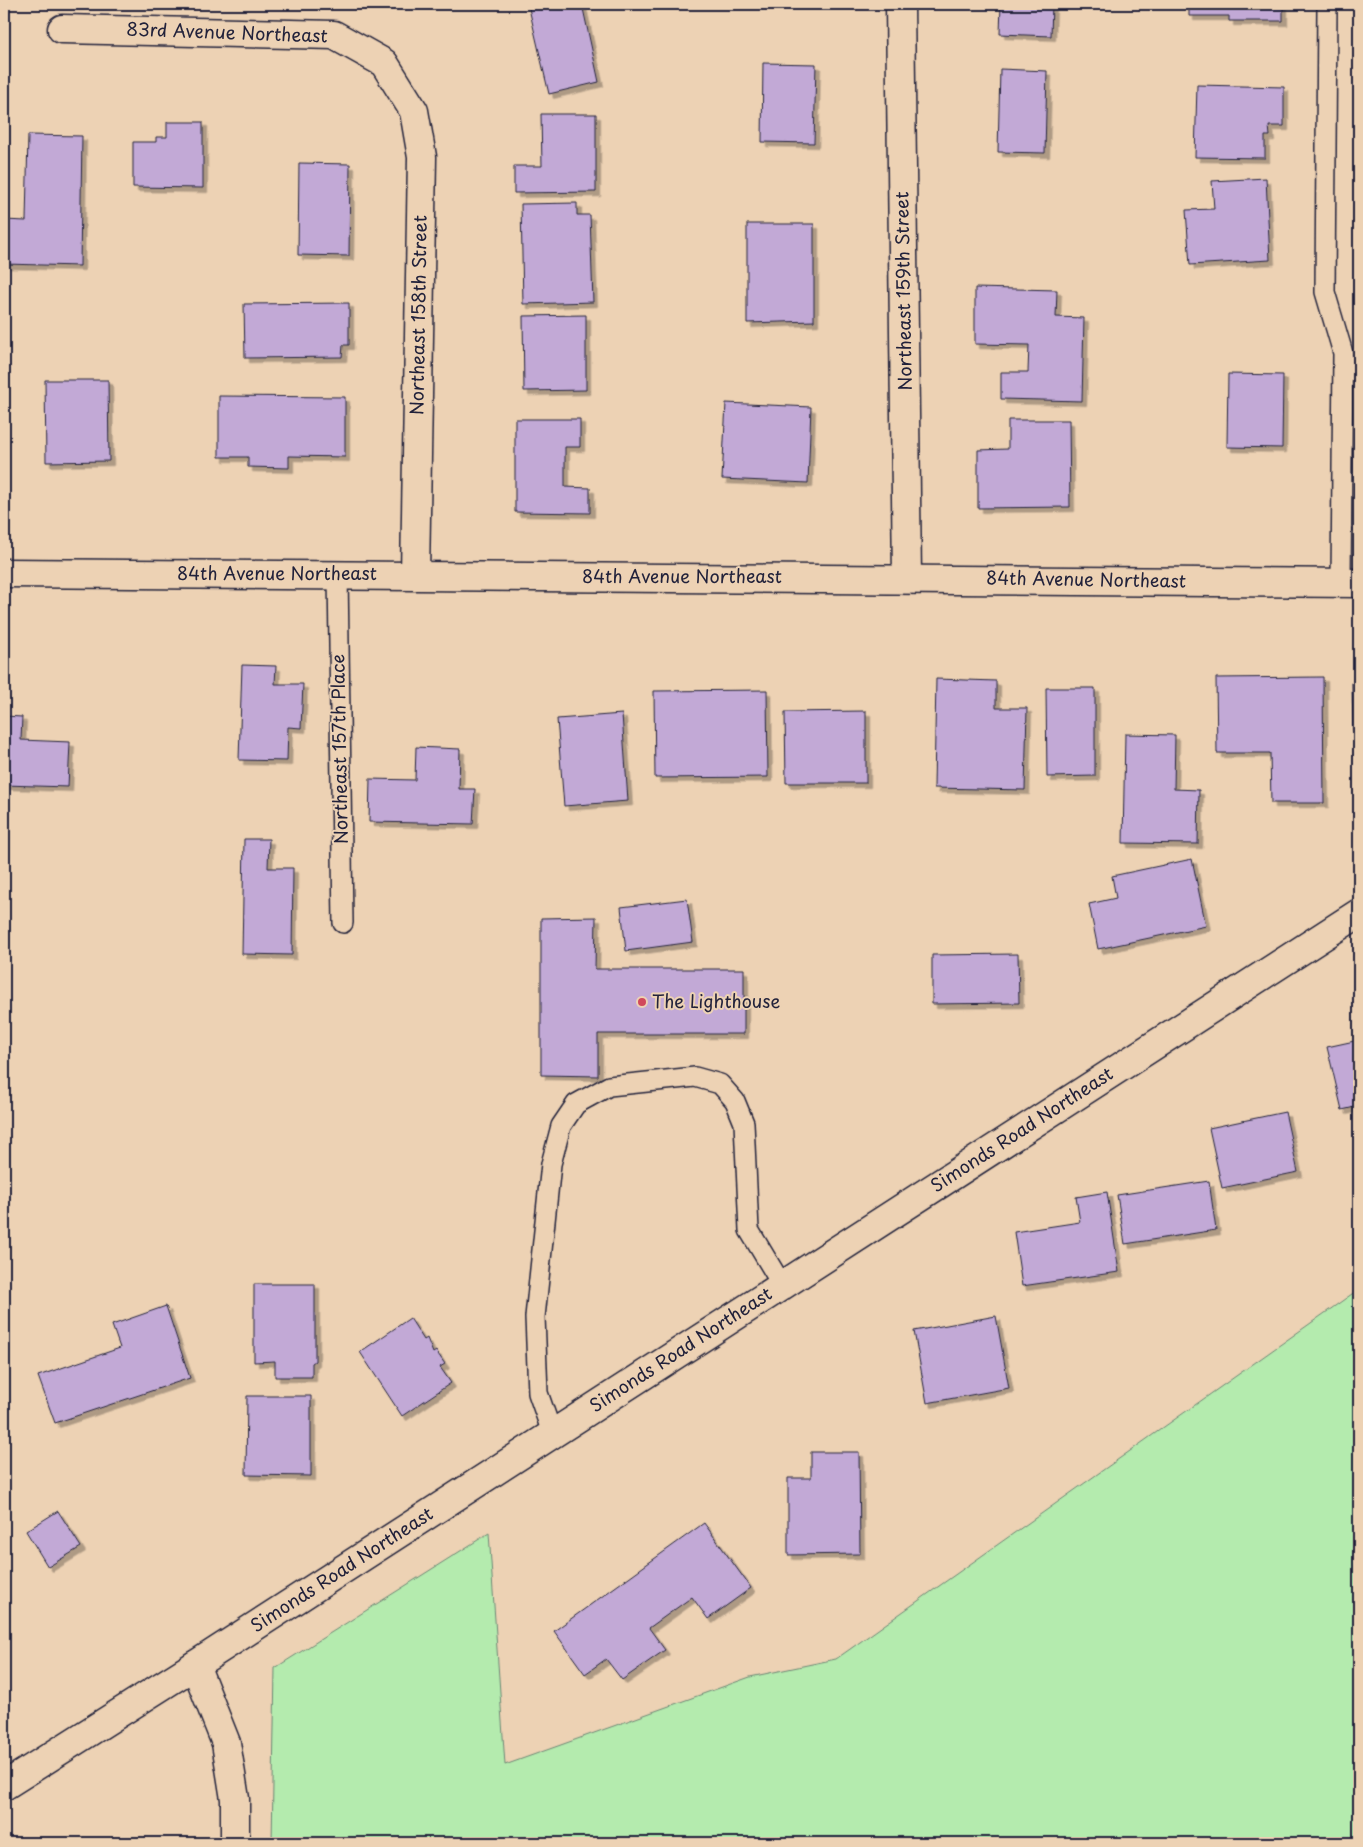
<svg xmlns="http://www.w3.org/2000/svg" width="1363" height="1847" font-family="'Playpen Sans',sans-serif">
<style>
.green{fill:#b4ebae;stroke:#6b8674}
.building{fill:#c2a9d6;stroke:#22223b;filter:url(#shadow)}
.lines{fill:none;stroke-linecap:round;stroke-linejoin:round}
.service-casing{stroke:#22223b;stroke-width:22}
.minor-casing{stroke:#22223b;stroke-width:31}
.tertiary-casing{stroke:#22223b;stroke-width:31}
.secondary-casing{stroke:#22223b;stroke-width:31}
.service{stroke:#edd2b4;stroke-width:19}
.minor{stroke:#edd2b4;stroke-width:28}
.tertiary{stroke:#edd2b4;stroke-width:28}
.secondary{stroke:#edd2b4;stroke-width:28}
.poi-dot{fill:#d1495b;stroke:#edd2b4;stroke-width:2}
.labels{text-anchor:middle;stroke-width:4;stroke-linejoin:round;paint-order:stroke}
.street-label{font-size:18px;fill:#22223b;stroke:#edd2b4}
.poi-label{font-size:18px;fill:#22223b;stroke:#edd2b4;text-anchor:start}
</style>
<defs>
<filter id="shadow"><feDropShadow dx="4.5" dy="4.5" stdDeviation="0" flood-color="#0004"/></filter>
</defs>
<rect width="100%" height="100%" fill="#edd2b4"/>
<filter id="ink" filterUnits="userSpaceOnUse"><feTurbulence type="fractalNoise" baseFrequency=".02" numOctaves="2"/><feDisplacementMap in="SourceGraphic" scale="10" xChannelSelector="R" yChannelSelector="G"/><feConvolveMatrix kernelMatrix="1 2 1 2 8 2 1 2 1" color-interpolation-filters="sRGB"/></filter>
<g filter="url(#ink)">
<path class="green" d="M1359 1289V1843H272L275 1668 489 1533 505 1765 750 1677 836 1659Z"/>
<path class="building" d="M528 4H582L599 82 549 94Z
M1001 4H1052L1051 36 1000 34Z
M1189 4H1283V21H1229V16H1189Z
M763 63 816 64 814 143 762 142Z
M1000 69 1047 71 1045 153 998 152Z
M1197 85 1284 87V126H1269L1270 136H1265V158L1195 157Z
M541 114H596V192L514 193V166H542Z
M167 122H203V188L133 187V142H156V137H167Z
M28 135 82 136 80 266 4 264V220L26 221Z
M299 163 350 164 349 256 298 255Z
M1266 178 1270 260 1190 265 1186 210 1214 209 1212 181Z
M577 203V215H590L593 302 523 304 521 204Z
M747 224H814V321L747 323Z
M975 288 1057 290 1056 317 1084 318 1082 401 1001 399V372H1028L1029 345 975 344Z
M349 303V345H343L342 357 245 358 244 304Z
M586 315V390L524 391 523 316Z
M1228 374 1283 375 1282 448 1227 447Z
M45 380H108L109 461 46 462Z
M219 396 345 397V457L289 456V468L248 467V457H219Z
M726 403 811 407 808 483 722 479Z
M515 419H580V447H565V487L590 488V513L515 512Z
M1008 420H1069L1070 507 978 508V450L1008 449Z
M242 665 276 666 275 684H303L301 728 288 727 287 761 239 760Z
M1323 677 1324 803H1271L1270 753H1217L1216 678Z
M936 679 996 681V708H1027L1025 790 934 788Z
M1352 682H1359V731H1353Z
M1046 688H1095V776L1047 777Z
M767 690 768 777 655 778 654 691Z
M866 711V783H786L785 712Z
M622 714 628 801 564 806 557 719Z
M4 716 22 717 21 740 70 742 68 787 4 785Z
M1125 734 1175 735 1174 789 1199 790 1198 844 1123 843Z
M416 747 460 749 459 789H475L473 824 369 822 370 779 415 780Z
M244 839H269L268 868H293L292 955 242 954Z
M1192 859 1206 926 1098 949 1089 904 1116 898 1112 876Z
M687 899 693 942 626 951 621 907Z
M596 917 595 969H744V1034H598V1076L541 1075V918Z
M1018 954 1019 1003 932 1004V955Z
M1359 1040V1106L1342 1110 1327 1047Z
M1285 1112 1298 1172 1222 1188 1209 1128Z
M1209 1181 1216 1230 1125 1244 1117 1195Z
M1107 1192 1119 1272 1022 1286 1014 1232 1080 1222 1076 1197Z
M254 1284H315V1361L312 1363V1377H275V1361L254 1362Z
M166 1306 190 1378 55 1423 38 1376 120 1348 112 1325Z
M996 1316 1009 1388 927 1403 914 1331Z
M410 1318 424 1340 427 1338 433 1353 436 1351 445 1364 440 1367 451 1383 402 1416 360 1352Z
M247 1396H311V1476L246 1475Z
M811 1452H859L860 1554 788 1555V1478H811Z
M58 1511 81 1547 48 1567 26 1531Z
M704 1523 751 1588 708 1619 692 1597 649 1628 665 1650 622 1680 606 1659 585 1674 554 1631Z"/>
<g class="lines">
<defs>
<path id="service" d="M1327 4 1325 292 1343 353 1341 583
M338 575 343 923
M552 1433 538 1393 535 1317 551 1164 561 1126 576 1104 609 1086 695 1077 720 1084 735 1101 744 1123 749 1230 782 1285"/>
<path id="minor" d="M900 4 907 578
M62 29 334 35 384 63 414 111 422 157 415 575
M195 1665 226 1743 235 1799V1843"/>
<path id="tertiary" d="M4 573 1359 583"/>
<path id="secondary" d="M4 1786 195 1665 1359 913"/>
</defs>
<use href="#service" class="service-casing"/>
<use href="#minor" class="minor-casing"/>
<use href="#tertiary" class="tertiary-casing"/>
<use href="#secondary" class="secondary-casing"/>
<use href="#service" class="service"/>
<use href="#minor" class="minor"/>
<use href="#tertiary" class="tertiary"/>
<use href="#secondary" class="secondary"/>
</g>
</g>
<circle class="poi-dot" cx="642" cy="1002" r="5"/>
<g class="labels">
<g class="street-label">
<text transform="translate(227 33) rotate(2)" y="6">83rd Avenue Northeast</text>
<text transform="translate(904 291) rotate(-91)" y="6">Northeast 159th Street</text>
<text transform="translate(419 315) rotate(-89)" y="6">Northeast 158th Street</text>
<text x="277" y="580">84th Avenue Northeast</text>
<text x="682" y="583">84th Avenue Northeast</text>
<text transform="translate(1086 580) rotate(1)" y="6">84th Avenue Northeast</text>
<text transform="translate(340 749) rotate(-91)" y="6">Northeast 157th Place</text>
<text transform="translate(1022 1130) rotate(-33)" y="6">Simonds Road Northeast</text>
<text transform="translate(681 1350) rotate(-33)" y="6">Simonds Road Northeast</text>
<text transform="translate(342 1570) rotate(-33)" y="6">Simonds Road Northeast</text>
</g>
<g class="poi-label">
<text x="652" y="1008">The Lighthouse</text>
</g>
</g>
<rect width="1363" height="1847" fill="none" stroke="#edd2b4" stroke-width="20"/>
<rect x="10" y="10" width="1343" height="1827" fill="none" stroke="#22223b" stroke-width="2" filter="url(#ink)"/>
</svg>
